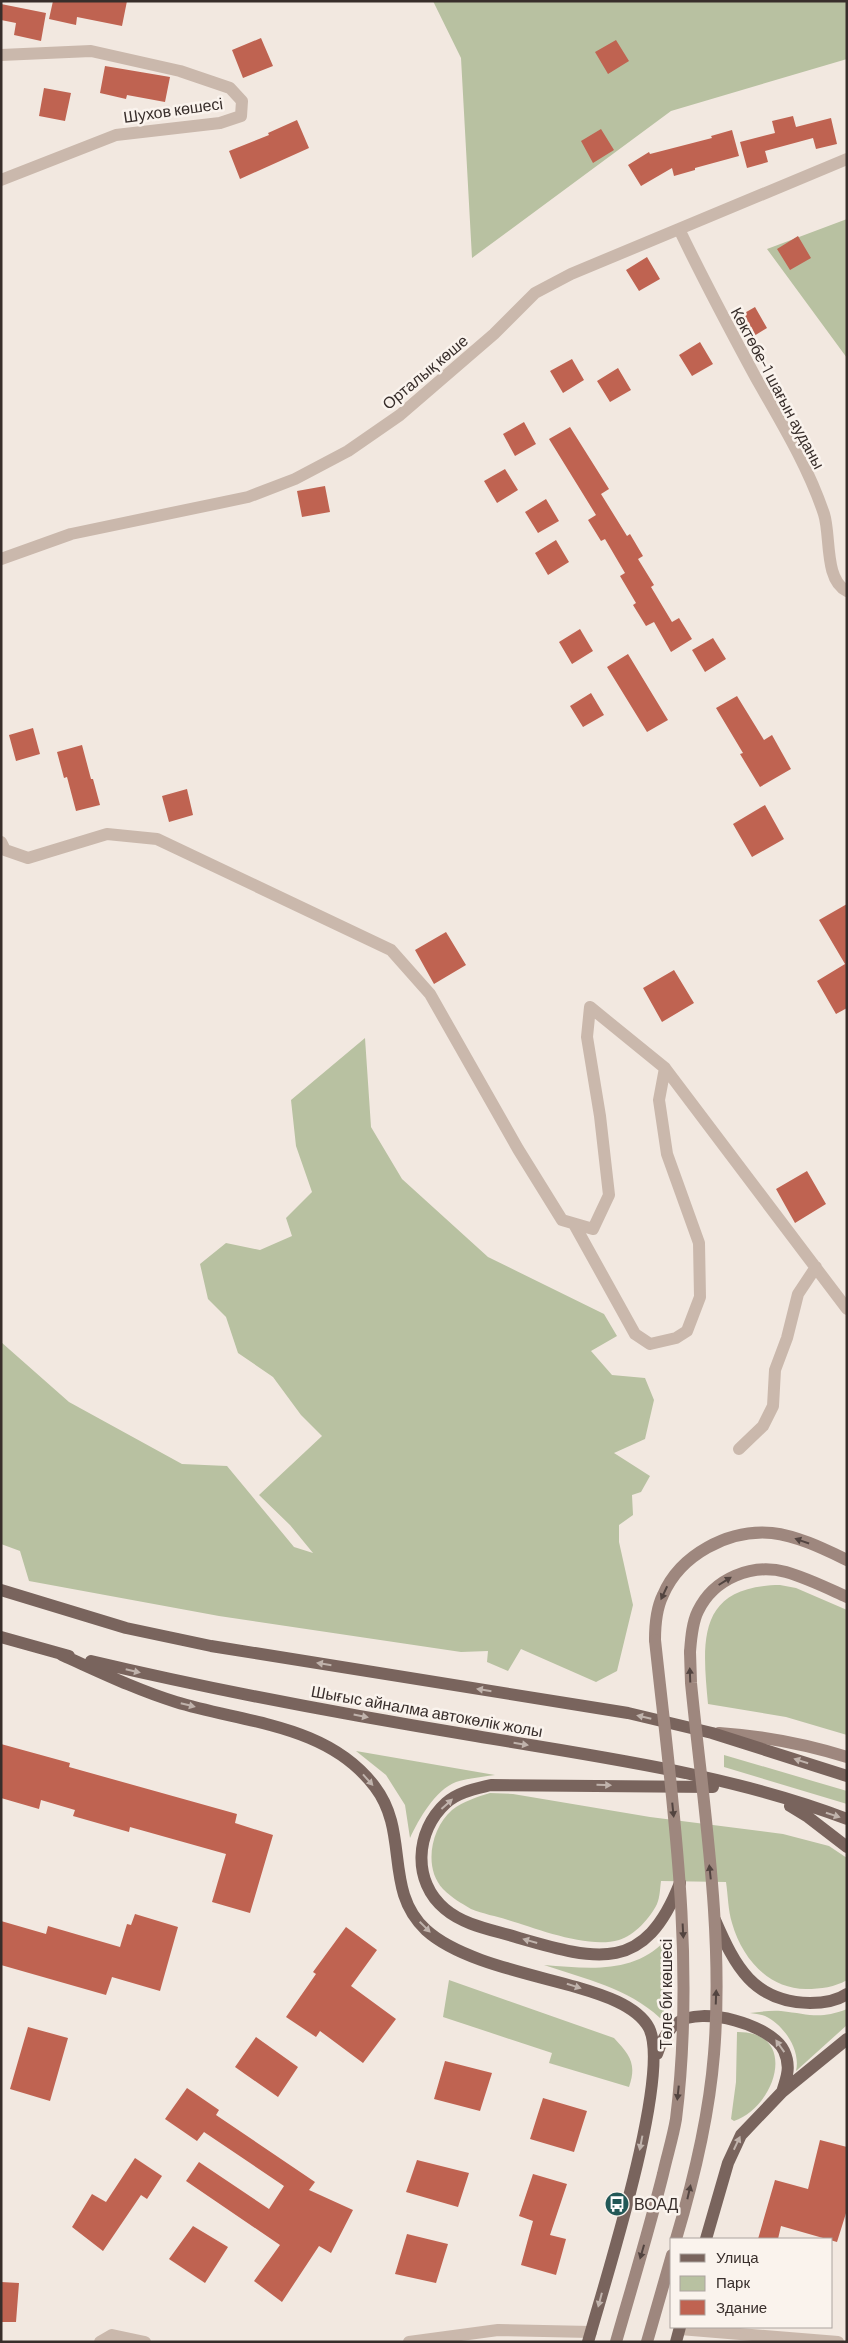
<svg xmlns="http://www.w3.org/2000/svg" width="848" height="2343" font-family="Barlow,sans-serif">
<style>
.green{fill:#b8c1a1}
.building{fill:#bf6351}
.lines{fill:none;stroke-linecap:round;stroke-linejoin:round}
.street{stroke:#cab8ac;stroke-width:12}
.secondary{stroke:#9e877e;stroke-width:12}
.primary{stroke:#79645d;stroke-width:12}
.secondary-bridge{stroke:#9e877e;stroke-width:12}
.oneway{fill:#524440}
.oneway2{fill:#c0b3ac}
.labels{text-anchor:middle;stroke-width:5;stroke-linejoin:round;paint-order:stroke}
.street-label{font-size:16px;fill:#382e2b;stroke:#faf3ed}
.poi-label{font-size:16px;fill:#382e2b;stroke:#faf3ed;text-anchor:start}
</style>
<rect width="100%" height="100%" fill="#f2e8e0"/>
<path class="green" d="M433 1H847V59L671 111 472 258 461 58Z
M847 219V358L767 249Z
M365 1038 371 1127 402 1179 488 1257 604 1314 617 1336 591 1351 612 1375 645 1378 654 1400 645 1439 614 1453 650 1476 641 1492 632 1495 633 1515 619 1525V1542L633 1605 617 1671 596 1682 521 1649 508 1671 487 1662 488 1651 461 1652 219 1616 29 1581 20 1551 1 1544V1342L69 1402 182 1464 227 1466 294 1547 313 1553 290 1525 259 1495 322 1436 301 1415 273 1377 238 1353 226 1317 208 1299 200 1264 226 1243 260 1250 292 1236 286 1218 312 1192 296 1146 291 1100Z
M780 1585 796 1588 847 1610V1735L786 1717 708 1704C702 1640 697 1586 780 1585Z
M356 1751 495 1775C483 1777 468 1778 456 1782 435 1790 419 1819 410 1838L405 1805 386 1775Z
M724 1755 847 1791V1804L724 1767Z
M490 1793 513 1794 650 1817 783 1834 829 1846 847 1858V1980C835 1987 821 1989 806 1989 768 1989 742 1958 732 1923 728 1910 728 1895 726 1882L661 1881C660 1888 660 1897 657 1904 651 1917 634 1936 619 1940 588 1949 538 1929 508 1920 496 1916 483 1914 471 1909 461 1903 452 1898 443 1889 423 1868 431 1828 452 1810 464 1801 477 1797 490 1793Z
M665 1941 664 2017 660 2018C628 1988 585 1979 544 1965 587 1968 632 1975 665 1941Z
M449 1980 614 2038C630 2055 637 2064 629 2087L549 2063 552 2053 443 2017Z
M847 2009V2025L796 2071C801 2050 784 2025 765 2016 761 2014 754 2014 750 2013 760 2012 771 2010 781 2011 809 2014 819 2020 847 2009Z
M737 2032C799 2031 777 2106 734 2121L731 2119 736 2082Z"/>
<path class="building" d="M53 1H127L122 26 77 17 76 25 49 19Z
M1 4 46 13 41 41 14 35 16 23 1 20Z
M261 38 273 66 243 78 232 50Z
M616 40 629 61 608 74 595 52Z
M105 66 170 77 165 102 127 95 126 99 100 93Z
M44 88 71 93 65 121 39 116Z
M793 116 796 127 831 118 837 144 816 149 813 138 765 151 768 162 747 168 740 142 775 133 772 121Z
M297 120 309 148 240 179 229 151 269 135 268 133Z
M601 129 614 150 593 163 581 141Z
M732 130 739 156 695 168V170L674 176 672 168 641 186 628 165 649 152 650 154 712 138 711 136Z
M798 236 811 258 790 270 777 249Z
M647 257 660 279 639 291 626 270Z
M755 307 767 328 746 341 734 319Z
M700 342 713 364 692 376 679 355Z
M572 359 584 380 563 393 550 371Z
M618 368 631 390 610 402 597 381Z
M524 422 536 444 515 456 503 434Z
M570 427 609 489 601 494 627 536 630 534 643 556 638 559 654 585 651 587 672 622 679 618 692 639 671 652 654 622 646 626 633 605 636 603 620 576 625 573 605 539 601 541 588 520 596 515 549 439Z
M505 469 518 490 497 503 484 481Z
M325 486 330 512 302 517 297 491Z
M546 499 559 521 538 533 525 512Z
M556 540 569 562 548 575 535 553Z
M580 629 593 651 572 664 559 642Z
M713 638 726 659 705 672 692 650Z
M628 654 668 720 647 732 607 667Z
M591 693 604 715 583 727 570 706Z
M737 696 764 740 772 735 791 769 760 787 740 754 743 753 716 708Z
M33 728 40 754 16 761 9 735Z
M82 745 91 779H93L100 805 76 811 67 777 64 778 57 752Z
M187 789 193 815 169 822 162 796Z
M765 805 784 839 752 857 733 824Z
M847 904V1008L836 1014 817 981 845 964 819 920Z
M446 932 466 965 434 984 415 950Z
M674 970 694 1003 662 1022 643 988Z
M807 1171 826 1204 795 1223 776 1189Z
M1 1744 70 1763 69 1767 237 1814 235 1823 273 1835 250 1913 212 1902 226 1854 130 1827 129 1832 73 1816 75 1810 41 1800 39 1809 1 1798Z
M135 1914 178 1927 160 1991 112 1977 106 1995 1 1965V1921L46 1934 48 1926 120 1947 127 1924 131 1925Z
M346 1927 377 1950 351 1986 396 2019 363 2063 320 2031 316 2037 286 2017 316 1974 313 1972Z
M28 2027 68 2038 50 2101 10 2089Z
M256 2037 298 2067 278 2097 235 2067Z
M445 2061 492 2073 480 2111 434 2099Z
M187 2088 219 2110 216 2115 315 2182 309 2190 353 2210 331 2253 319 2246 282 2302 254 2281 280 2245 186 2181 199 2162 269 2209 284 2186 204 2132 197 2141 165 2119Z
M543 2098 587 2111 574 2152 530 2139Z
M820 2140 847 2147V2210L837 2242 781 2226 778 2239H758L775 2180 808 2189Z
M135 2158 162 2176 147 2199 141 2195 103 2251 72 2227 92 2194 106 2202Z
M417 2160 469 2173 458 2207 406 2192Z
M533 2174 567 2184 550 2235 566 2239 556 2275 521 2265 533 2221 519 2216Z
M193 2226 228 2247 205 2283 169 2259Z
M407 2234 448 2244 436 2283 395 2274Z
M1 2282 19 2283 16 2322H1Z"/>
<g class="lines">
<path class="street" d="M1 55 91 51 180 71 230 88 242 101 241 116 220 123 116 135 1 180
M679 229C703 279 729 328 756 378 781 422 808 466 824 514 831 536 824 580 847 591
M1 559 71 534 248 497 295 479 348 451 400 415 494 334 535 293 571 274 847 159
M1 842 5 850 28 858 107 834 157 839 391 950 430 994 518 1149 562 1220 593 1229 609 1195 600 1116 587 1037 590 1007 665 1068 847 1309
M574 1224 635 1334 650 1344 676 1338 687 1331 700 1297 699 1243 667 1154 659 1100 665 1068
M739 1449 763 1426 773 1406 775 1370 787 1338 798 1294 816 1267
M680 2329 838 2342
M100 2342 112 2335 145 2342
M409 2342 498 2330 591 2332"/>
<path class="secondary" d="M655 1640C655 1625 656 1609 663 1595 680 1555 728 1529 772 1533 798 1536 824 1549 847 1560
M690 1652C691 1639 692 1623 698 1611 714 1578 752 1563 786 1572 807 1578 827 1588 847 1597
M719 1733C763 1736 805 1744 847 1757
M647 2342 672 2255"/>
<path class="primary" d="M1 1590 126 1628 211 1646 628 1713 712 1733 847 1776
M1 1637 69 1656
M62 1655C100 1672 137 1690 176 1702 244 1723 328 1724 375 1787 410 1833 383 1890 426 1930 460 1961 531 1974 576 1987 600 1994 637 2005 649 2028 672 2074 604 2284 588 2342
M91 1661C218 1691 347 1715 476 1736 599 1757 730 1774 847 1819
M790 1806 808 1817 847 1847
M680 1883C645 1973 598 1961 519 1938 494 1930 465 1926 445 1909 412 1882 415 1831 446 1803 458 1792 475 1789 491 1785L713 1787
M715 1920C735 1966 753 2002 810 2003 822 2003 837 2001 847 1994
M657 2054C661 2042 666 2031 677 2023 701 2005 772 2025 784 2051 791 2066 787 2077 782 2092
M706 2239 728 2163 741 2135 782 2092 847 2039
M676 2342 680 2327"/>
<path class="secondary-bridge" d="M676 2239C694 2179 709 2117 714 2054 724 1930 703 1805 691 1683L690 1652
M616 2342C632 2286 649 2230 663 2174 667 2156 673 2137 676 2119 696 1958 672 1799 655 1640"/>
</g>
<defs><path id="oneway-solid" d="M-6-.8H1V-3.2L6.5 0L1 3.2V.8H-6Z" transform="scale(1.25)"/></defs>
<g class="oneway">
<use href="#oneway-solid" transform="translate(802 1541) rotate(-161)"/>
<use href="#oneway-solid" transform="translate(725 1581) rotate(-32)"/>
<use href="#oneway-solid" transform="translate(664 1593) rotate(115)"/>
<use href="#oneway-solid" transform="translate(690 1675) rotate(-92)"/>
<use href="#oneway-solid" transform="translate(673 1810) rotate(84)"/>
<use href="#oneway-solid" transform="translate(710 1872) rotate(-96)"/>
<use href="#oneway-solid" transform="translate(683 1931) rotate(87)"/>
<use href="#oneway-solid" transform="translate(716 1997) rotate(-88)"/>
<use href="#oneway-solid" transform="translate(678 2093) rotate(96)"/>
<use href="#oneway-solid" transform="translate(689 2192) rotate(-77)"/>
<use href="#oneway-solid" transform="translate(642 2252) rotate(106)"/>
</g>
<g class="oneway2">
<use href="#oneway-solid" transform="translate(324 1664) rotate(-171)"/>
<use href="#oneway-solid" transform="translate(133 1671) rotate(13)"/>
<use href="#oneway-solid" transform="translate(484 1690) rotate(-171)"/>
<use href="#oneway-solid" transform="translate(188 1705) rotate(14)"/>
<use href="#oneway-solid" transform="translate(361 1716) rotate(11)"/>
<use href="#oneway-solid" transform="translate(644 1717) rotate(-167)"/>
<use href="#oneway-solid" transform="translate(521 1744) rotate(9)"/>
<use href="#oneway-solid" transform="translate(801 1761) rotate(-162)"/>
<use href="#oneway-solid" transform="translate(368 1780) rotate(48)"/>
<use href="#oneway-solid" transform="translate(604 1785) rotate(1)"/>
<use href="#oneway-solid" transform="translate(447 1804) rotate(-42)"/>
<use href="#oneway-solid" transform="translate(833 1815) rotate(18)"/>
<use href="#oneway-solid" transform="translate(425 1927) rotate(45)"/>
<use href="#oneway-solid" transform="translate(530 1941) rotate(-164)"/>
<use href="#oneway-solid" transform="translate(574 1986) rotate(17)"/>
<use href="#oneway-solid" transform="translate(780 2046) rotate(-125)"/>
<use href="#oneway-solid" transform="translate(641 2143) rotate(101)"/>
<use href="#oneway-solid" transform="translate(737 2143) rotate(-65)"/>
<use href="#oneway-solid" transform="translate(600 2300) rotate(105)"/>
</g>
<defs>
<symbol id="bus-disc" viewBox="-11 -11 22 22"><circle r="9.5" fill="#225857" stroke="#faf3ed"/><path d="M-5-6H5V4H4V6H2V4H-2V6H-4V4H-5ZM-3.5-4V0h7V-4ZM-3.5 1.2v1.5H-2V1.2ZM2 1.2v1.5H3.5V1.2Z" fill="#fff"/></symbol>
</defs>
<g fill-rule="evenodd">
<use href="#bus-disc" x="603" y="2190" width="28" height="28"/>
</g>
<g class="labels">
<g class="street-label">
<text transform="translate(173 110) rotate(-8)" y="6">Шухов көшесі</text>
<text transform="translate(425 372) rotate(-40)" y="6">Орталық көше</text>
<text transform="translate(778 388) rotate(62)" y="6">Көктөбе-1 шағын ауданы</text>
<text transform="translate(427 1711) rotate(10)" y="6">Шығыс айналма автокөлік жолы</text>
<text transform="translate(666 1994) rotate(-90)" y="6">Төле би көшесі</text>
</g>
<g class="poi-label">
<text x="634" y="2210">ВОАД</text>
</g>
</g>
<rect width="848" height="2343" fill="none" stroke="#382e2b" stroke-width="5"/>
<rect x="670" y="2238" width="162" height="90" fill="#faf3ed" stroke="#aca49f"/>
<rect x="680" y="2254" width="25" height="8" fill="#79645d" stroke="#aca49f"/>
<text x="716" y="2263" font-size="15" fill="#382e2b">Улица</text>
<rect x="680" y="2276" width="25" height="15" fill="#b8c1a1" stroke="#aca49f"/>
<text x="716" y="2288" font-size="15" fill="#382e2b">Парк</text>
<rect x="680" y="2300" width="25" height="15" fill="#bf6351" stroke="#aca49f"/>
<text x="716" y="2313" font-size="15" fill="#382e2b">Здание</text>
</svg>
